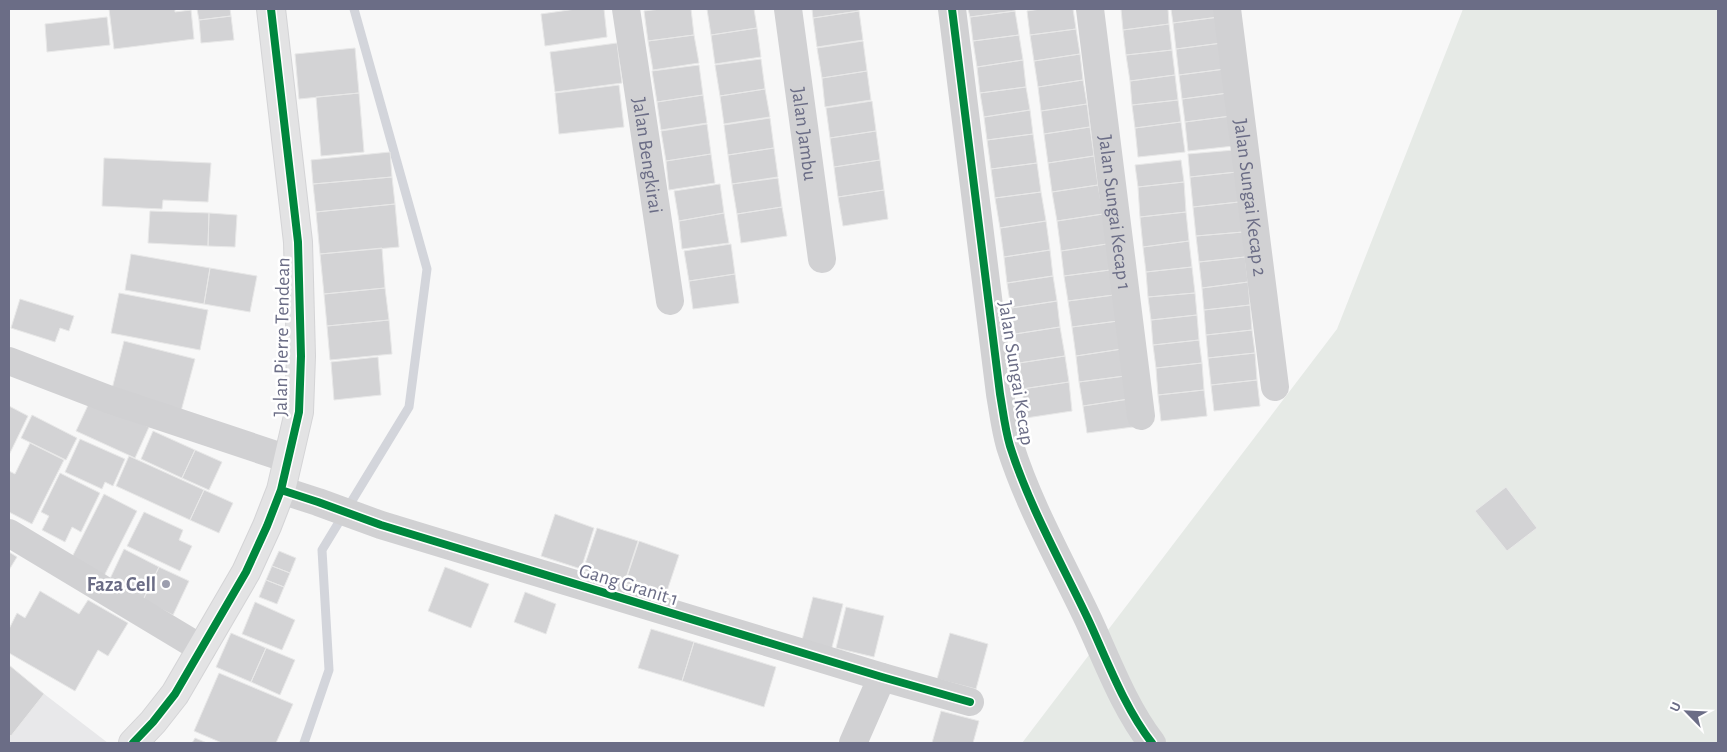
<svg xmlns="http://www.w3.org/2000/svg" width="1727" height="752" font-family="'Alegreya Sans',sans-serif">
<style>
.built{fill:#e8e8ea}
.green{fill:#e6eae6}
.lines{fill:none;stroke-linecap:round;stroke-linejoin:round}
.stream{stroke:#d3d5db;stroke-width:9}
.building{fill:#d3d3d5;stroke:#e8e8e8}
.secondary-casing{stroke:#d4d4d6;stroke-width:30}
.street{stroke:#d1d1d3;stroke-width:28}
.secondary{stroke:#e3e3e4;stroke-width:28}
.cycleway-casing{stroke:#fff;stroke-width:11}
.cycleway{stroke:#00873e;stroke-width:8}
.poi-dot{fill:#9c9eae;stroke:#fff;stroke-width:2}
.labels{text-anchor:middle;stroke-width:5;stroke-linejoin:round;paint-order:stroke}
.street-label{font-size:20px;fill:#6b6d86;stroke:#fff}
.poi-label{font-size:20px;font-weight:bold;fill:#6b6d86;stroke:#fff;text-anchor:end}
</style>
<rect width="100%" height="100%" fill="#f8f8f8"/>
<path class="built" d="M9 667 108 743H9Z"/>
<path class="green" d="M1463 9H1718V743H1022L1337 329Z"/>
<g class="lines">
<path class="stream" d="M304 743 329 670 322 550 409 407 427 269 354 9"/>
</g>
<path class="building" d="M109 9H175V12L191 10 194 39 114 49Z
M197 9H230L231 16 199 20Z
M576 9H604L607 37 545 46 541 14Z
M661 9H691L694 35 648 41 644 11Z
M707 9H754L757 28 711 35Z
M812 9H859V11L813 18Z
M968 9H1015V11L970 17Z
M1041 9H1073L1076 29 1030 35 1027 11Z
M1121 9H1168L1169 24 1123 30Z
M1171 9H1218L1219 17 1173 23Z
M859 11 863 40 817 47 813 18Z
M1015 11 1019 35 973 41 970 17Z
M231 16 234 40 201 43 199 20Z
M107 17 110 45 47 52 45 24Z
M1219 17 1222 43 1176 49 1173 23Z
M1169 24 1172 50 1126 55 1123 30Z
M757 28 761 57 715 64 711 35Z
M1076 29 1080 54 1034 61 1030 35Z
M694 35 699 63 653 70 648 41Z
M1019 35 1023 60 977 67 973 41Z
M863 41 867 71 822 78 817 48Z
M617 43 622 83 555 92 550 52Z
M1222 43 1225 69 1179 75 1176 49Z
M355 48 359 93 299 99 295 54Z
M1172 50 1175 75 1130 81 1126 55Z
M1080 54 1083 80 1038 87 1034 61Z
M761 59 765 89 720 96 715 65Z
M1023 60 1026 87 980 93 977 67Z
M699 65 703 95 657 102 652 71Z
M1225 69 1228 93 1182 99 1179 75Z
M867 71 871 100 825 107 822 78Z
M1175 75 1178 100 1132 105 1130 81Z
M1083 80 1087 104 1041 111 1038 87Z
M619 85 624 127 559 134 555 93Z
M1026 87 1030 110 984 117 980 93Z
M765 89 770 117 724 124 720 96Z
M359 93 364 152 321 156 316 97Z
M1228 93 1231 116 1185 122 1182 99Z
M703 95 707 123 661 130 657 102Z
M1178 100 1181 122 1135 128 1132 105Z
M872 101 876 131 830 138 826 108Z
M1087 104 1090 127 1044 134 1041 111Z
M1030 110 1033 134 987 140 984 117Z
M1231 116 1234 146 1188 151 1185 122Z
M770 118 774 148 728 155 724 125Z
M1181 122 1185 152 1138 157 1135 128Z
M707 124 711 154 666 161 661 131Z
M1090 127 1094 156 1048 163 1044 134Z
M876 131 880 160 834 167 830 138Z
M1033 134 1037 163 991 169 987 140Z
M774 148 778 177 732 184 728 155Z
M1234 150 1237 172 1190 177 1188 154Z
M390 152 392 177 313 184 311 160Z
M711 154 715 183 669 190 666 161Z
M1094 156 1098 185 1052 192 1048 163Z
M104 158 211 163 208 202 163 200 162 209 102 206Z
M880 160 884 190 838 197 834 167Z
M1181 160 1184 182 1138 187 1135 165Z
M1037 163 1041 192 995 198 991 169Z
M1237 172 1239 202 1193 207 1190 177Z
M392 177 395 204 316 212 313 184Z
M778 178 782 207 737 214 732 184Z
M1184 182 1186 212 1140 217 1138 187Z
M720 184 724 213 679 221 674 191Z
M1098 185 1103 214 1057 221 1052 192Z
M884 190 888 219 843 226 838 197Z
M1041 192 1046 221 1000 228 995 198Z
M1239 202 1243 232 1196 236 1193 207Z
M395 204 399 247 320 254 316 212Z
M782 207 787 236 741 243 737 214Z
M150 211 209 213 208 246 148 243Z
M1186 212 1189 241 1143 247 1140 217Z
M209 213 237 215 235 247 208 246Z
M724 213 729 243 682 249 679 221Z
M1103 214 1107 244 1061 251 1057 221Z
M1046 221 1050 250 1004 257 1000 228Z
M1243 232 1245 257 1199 262 1196 236Z
M1189 241 1192 267 1146 272 1143 247Z
M731 244 735 274 689 281 684 251Z
M1107 244 1110 270 1064 276 1061 251Z
M382 248 385 288 324 294 320 254Z
M1050 250 1053 276 1007 283 1004 257Z
M131 254 210 268 204 304 125 290Z
M1245 257 1248 282 1202 288 1199 262Z
M1192 267 1195 293 1148 297 1146 272Z
M210 268 257 276 250 312 204 304Z
M1110 270 1114 295 1068 301 1064 276Z
M735 274 739 303 693 309 689 281Z
M1053 276 1057 301 1011 308 1007 283Z
M1248 282 1250 305 1204 310 1202 288Z
M385 288 389 320 327 326 324 294Z
M119 293 208 310 200 350 111 333Z
M1195 293 1197 315 1151 320 1148 297Z
M1114 295 1118 321 1072 327 1068 301Z
M20 299 74 316 69 331 60 328 55 342 11 328Z
M1057 301 1060 327 1015 334 1011 308Z
M1250 305 1252 330 1206 335 1204 310Z
M1197 315 1199 340 1153 345 1151 320Z
M389 320 392 354 330 360 327 326Z
M1118 321 1122 349 1076 356 1072 327Z
M1060 327 1065 356 1019 363 1015 334Z
M1252 330 1255 353 1208 358 1206 335Z
M1199 340 1202 363 1156 368 1153 345Z
M124 341 195 359 180 415 110 397Z
M1122 349 1125 376 1079 382 1076 356Z
M1255 353 1257 380 1211 385 1208 358Z
M1065 356 1069 382 1022 389 1019 363Z
M378 357 381 395 334 400 331 362Z
M1202 363 1204 390 1158 395 1156 368Z
M1125 376 1129 399 1083 406 1079 382Z
M1257 380 1260 406 1214 411 1211 385Z
M1069 382 1072 411 1026 418 1022 389Z
M1204 390 1207 416 1161 421 1158 395Z
M1129 399 1133 427 1087 433 1083 406Z
M90 401 149 427 135 458 76 431Z
M9 406 28 416 9 455Z
M32 415 77 438 66 460 21 438Z
M153 431 195 450 182 478 141 459Z
M80 439 125 459 113 486 105 482 102 489 65 472Z
M30 443 64 460 32 524 9 512V471L15 474Z
M195 450 222 462 209 490 182 478Z
M129 456 204 490 190 520 116 486Z
M60 473 100 493 81 532 72 527 65 542 42 530 49 516 41 512Z
M1506 487 1537 528 1507 551 1475 511Z
M204 490 233 503 219 533 190 520Z
M104 494 137 511 104 576 71 559Z
M144 512 183 530 179 540 192 546 180 571 127 546Z
M555 514 594 528 581 569 541 556Z
M597 528 638 541 624 584 583 570Z
M639 541 679 555 665 597 625 583Z
M124 549 159 567 143 600 108 583Z
M279 551 296 558 290 573 272 566Z
M9 552 17 557 9 570Z
M272 566 290 573 284 587 266 580Z
M159 567 189 581 173 615 143 600Z
M445 567 489 584 471 628 428 611Z
M266 580 284 587 277 604 259 597Z
M40 591 79 614 88 600 128 623 108 656 98 650 75 691 9 653V629L17 613 25 618Z
M525 592 556 604 546 634 514 622Z
M813 597 843 604 831 651 801 644Z
M255 602 295 620 282 650 242 634Z
M846 607 884 616 874 657 836 648Z
M651 629 694 642 682 681 638 668Z
M231 633 266 648 251 682 216 667Z
M950 633 988 644 976 689 937 679Z
M694 642 776 667 764 707 682 681Z
M266 648 295 660 280 695 251 682Z
M9 665 44 694 11 736 9 734Z
M219 673 293 704 276 743H222L194 731Z
M941 711 979 721 973 743H932Z
M195 738 207 743H192Z"/>
<g class="lines">
<defs>
<path id="secondary" d="M133 743 153 722 175 694 246 572 267 526 281 490 299 412 301 356 298 242 271 9"/>
</defs>
<use href="#secondary" class="secondary-casing"/>
<g class="street">
<path id="s1" d="M626 9 670 301"/>
<path id="s2" d="M788 9 822 259"/>
<path d="M952 9 1000 394C1003 411 1005 429 1010 446 1029 506 1061 562 1088 619 1107 660 1124 707 1152 743"/>
<path id="s3" d="M1090 9 1141 416"/>
<path id="s4" d="M1227 9 1275 387"/>
<path d="M9 361 108 399 288 459"/>
<path d="M281 490 318 502 381 525 882 677 970 702"/>
<path d="M9 533 202 649"/>
<path d="M853 743 882 677"/>
</g>
<use href="#secondary" class="secondary"/>
<defs>
<path id="cycleway" d="M952 9 1000 394C1003 411 1005 429 1010 446 1029 506 1061 562 1088 619 1107 660 1124 707 1152 743
M281 490 318 502 381 525 882 677 970 702
M133 743 153 722 175 694 246 572 267 526 281 490 299 412 301 356 298 242 271 9"/>
</defs>
<use href="#cycleway" class="cycleway-casing"/>
<use href="#cycleway" class="cycleway"/>
</g>
<circle class="poi-dot" cx="166" cy="584" r="5"/>
<g class="labels">
<g class="street-label">
<text dy="7" stroke="none"><textPath href="#s2" startOffset="126">Jalan Jambu</textPath></text>
<text dy="7" stroke="none"><textPath href="#s1" startOffset="148">Jalan Bengkirai</textPath></text>
<text dy="7" stroke="none"><textPath href="#s4" startOffset="190">Jalan Sungai Kecap 2</textPath></text>
<text dy="7" stroke="none"><textPath href="#s3" startOffset="205">Jalan Sungai Kecap 1</textPath></text>
<text transform="translate(281 337) rotate(-89)" y="7">Jalan Pierre Tendean</text>
<text transform="translate(1017 373) rotate(81)" y="7">Jalan Sungai Kecap</text>
<text transform="translate(629 584) rotate(17)" y="7">Gang Granit 1</text>
</g>
<g class="poi-label">
<text x="156" y="591">Faza Cell</text>
</g>
</g>
<rect width="1727" height="752" fill="none" stroke="#6b6d86" stroke-width="20"/>
<g transform="translate(1687 712) rotate(294)" stroke="#ffffff" stroke-width="4" paint-order="stroke">
<path d="M0-4L9 19L0 12L-9 19Z" fill="#6b6d86"/>
<text y="-8" font-size="14" font-weight="bold" text-anchor="middle" fill="#6b6d86">U</text>
</g>
</svg>
